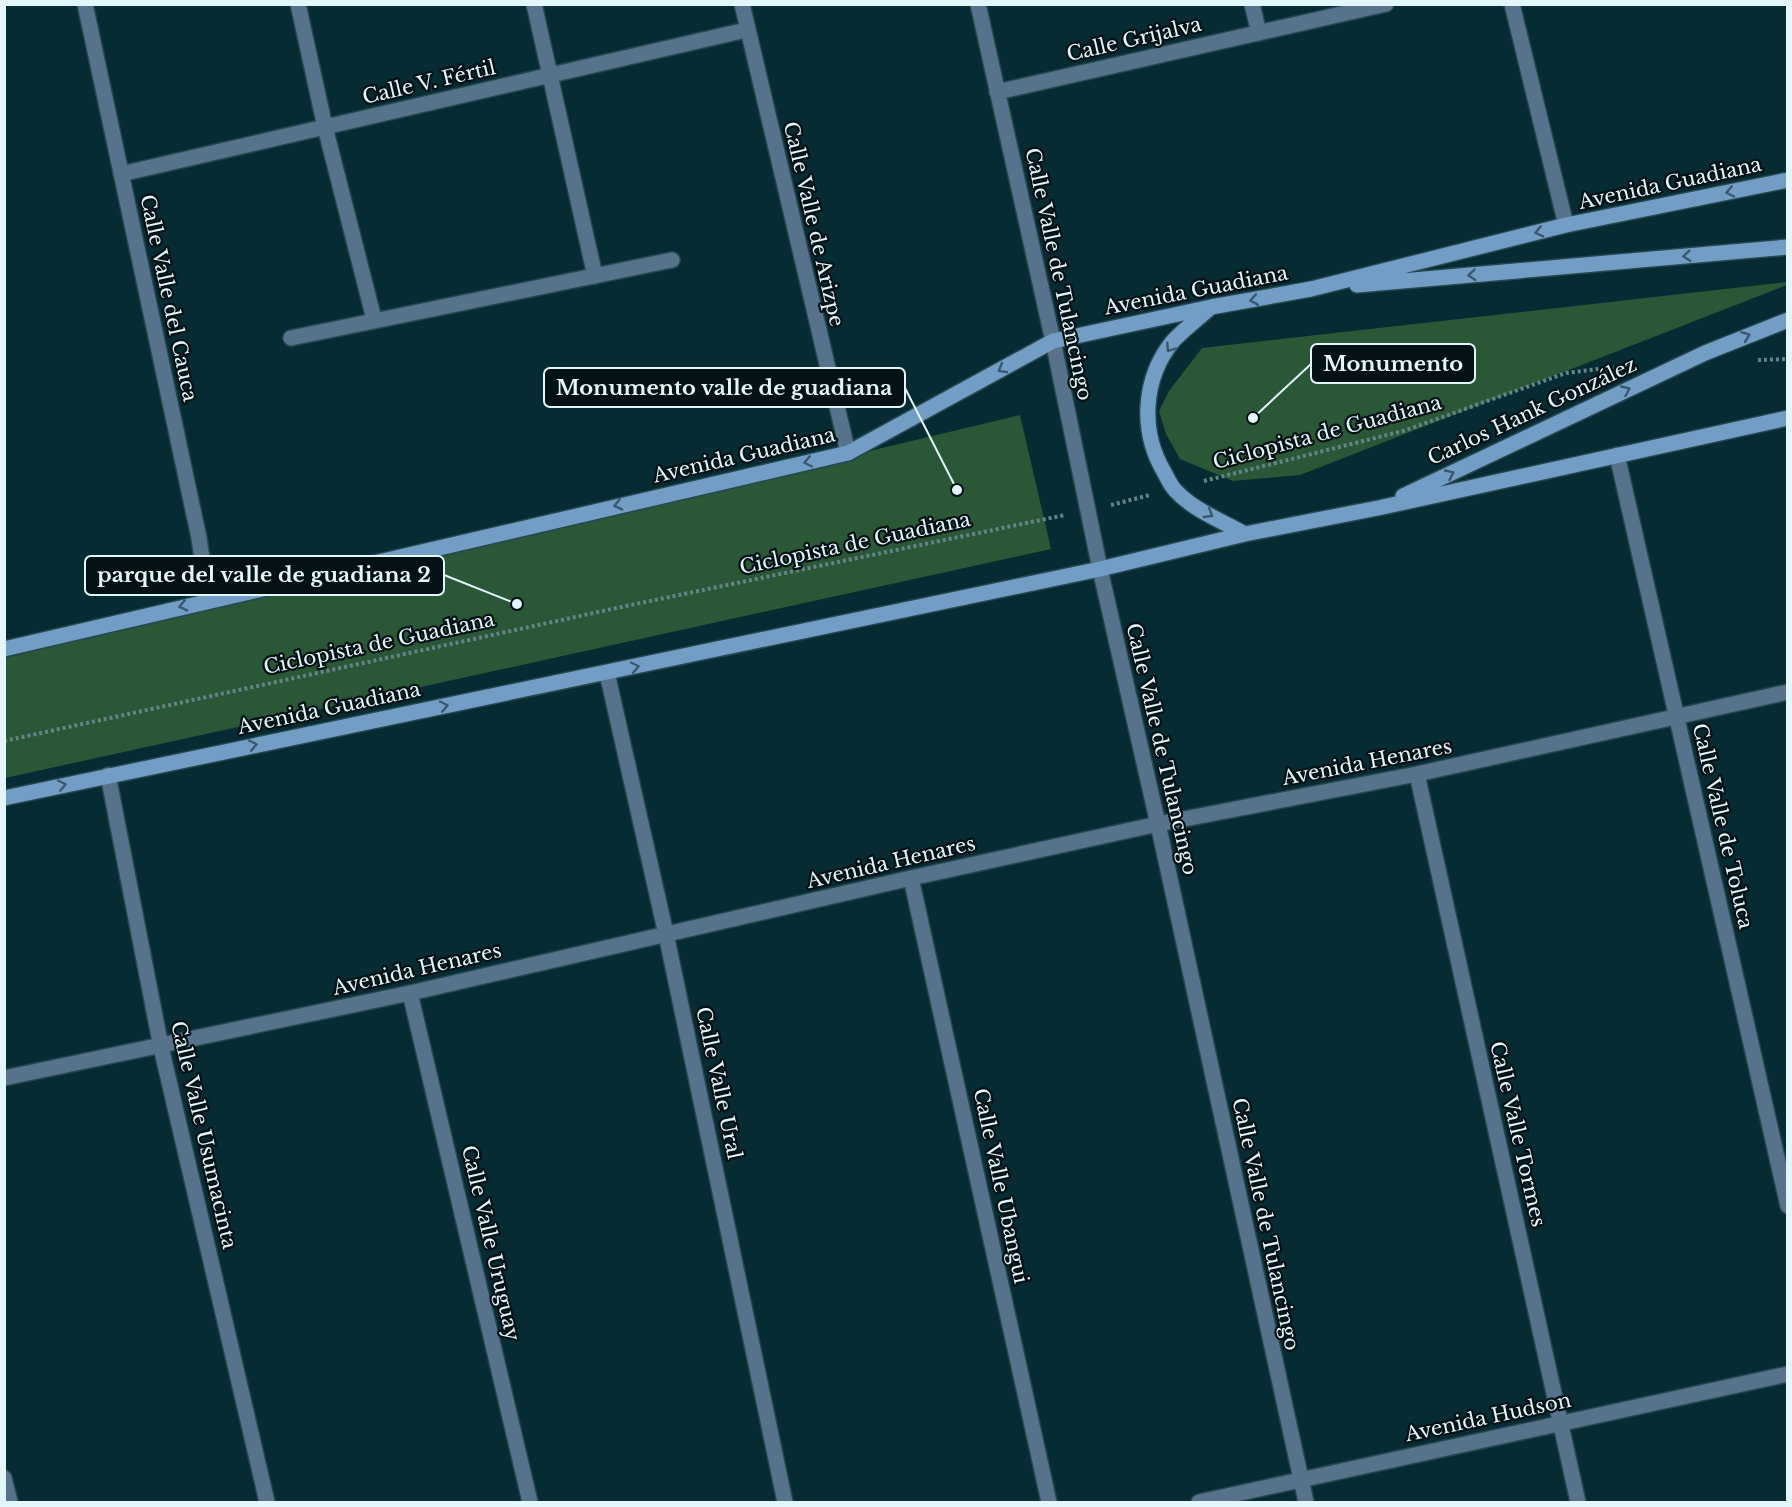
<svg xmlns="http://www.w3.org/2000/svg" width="1792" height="1507" font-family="'Libre Baskerville',serif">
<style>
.green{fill:#2a5735}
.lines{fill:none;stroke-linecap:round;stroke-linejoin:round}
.street-casing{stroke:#25474f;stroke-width:18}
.secondary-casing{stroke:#25474f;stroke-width:18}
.path{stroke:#66838a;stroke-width:4;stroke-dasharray:3 3;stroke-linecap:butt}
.street{stroke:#57738b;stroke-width:15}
.secondary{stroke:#729ec6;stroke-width:15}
.oneway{stroke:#3b586e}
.labels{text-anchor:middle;stroke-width:4.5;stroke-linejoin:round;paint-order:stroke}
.street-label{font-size:20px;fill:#e3f6fb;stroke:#041115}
.leader{fill:none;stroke:#e3f6fb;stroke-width:2}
.callout-dot{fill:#e3f6fb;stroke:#041115;stroke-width:2}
.callout{fill:#041115;stroke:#e3f6fb;stroke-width:2}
.callout-label{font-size:21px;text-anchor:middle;font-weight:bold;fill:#e3f6fb}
</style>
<rect width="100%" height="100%" fill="#062b33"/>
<path class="green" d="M1787 282V285L1300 475 1233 481 1180 459 1166 434 1159 411 1169 391 1202 348Z
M1020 415 1051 549 5 778 4 658Z"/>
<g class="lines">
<defs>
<path id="street" d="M85 4 199 538 208 600
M298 4 325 127 374 319
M534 4 595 276
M742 4 848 453
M978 4 1053 341 1100 569 1158 824 1306 1502
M1252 4 1259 33
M1512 4 1566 225
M997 92 1386 4
M121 174 746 30
M291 338 672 260
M1617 455 1788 1206
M607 673 666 934 785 1502
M1417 774 1578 1502
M108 775 161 1047 267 1502
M911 878 1049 1502
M410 993 530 1502
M4 1078 410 993 911 878 1158 824 1417 774 1788 692
M4 1478 10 1502
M1199 1502 1788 1374"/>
<path id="secondary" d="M1357 285 1788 247
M1211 307C1199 318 1184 329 1173 341 1143 378 1140 430 1163 470 1167 477 1170 485 1175 490 1193 510 1222 521 1245 534
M1403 496 1705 353 1788 320
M4 649 848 453 1053 341 1211 307 1311 289 1566 225 1788 180
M4 798 1100 569 1245 534 1378 508 1788 418"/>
</defs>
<use href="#street" class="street-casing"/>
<use href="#secondary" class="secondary-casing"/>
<path class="path" d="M1758 360 1788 359
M1204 481 1403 431 1566 373 1614 367
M1111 505 1150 495
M4 741 626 606 1065 515"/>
<use href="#street" class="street"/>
<use href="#secondary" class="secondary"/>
</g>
<defs><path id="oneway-chevron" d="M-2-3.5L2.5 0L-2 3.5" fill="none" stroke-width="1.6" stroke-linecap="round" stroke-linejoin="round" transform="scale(1.5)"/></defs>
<g class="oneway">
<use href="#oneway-chevron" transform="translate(1730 192) rotate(168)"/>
<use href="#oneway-chevron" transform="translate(1539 232) rotate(166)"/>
<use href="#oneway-chevron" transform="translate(1687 256) rotate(175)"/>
<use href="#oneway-chevron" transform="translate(1472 275) rotate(175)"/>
<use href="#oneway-chevron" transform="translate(1254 300) rotate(170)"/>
<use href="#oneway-chevron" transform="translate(1746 336) rotate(-21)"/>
<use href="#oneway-chevron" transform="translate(1170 348) rotate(124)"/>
<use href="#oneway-chevron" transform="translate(1002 369) rotate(151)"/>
<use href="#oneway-chevron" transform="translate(1626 390) rotate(-25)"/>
<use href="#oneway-chevron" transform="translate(808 462) rotate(168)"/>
<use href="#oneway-chevron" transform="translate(1450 474) rotate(-25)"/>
<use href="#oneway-chevron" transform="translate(618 505) rotate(167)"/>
<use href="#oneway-chevron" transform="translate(1209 514) rotate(30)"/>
<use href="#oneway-chevron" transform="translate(183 606) rotate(167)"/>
<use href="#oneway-chevron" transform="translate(635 667) rotate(-12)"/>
<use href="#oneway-chevron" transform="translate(444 706) rotate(-12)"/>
<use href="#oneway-chevron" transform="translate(253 745) rotate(-12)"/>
<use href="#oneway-chevron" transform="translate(62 785) rotate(-12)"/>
</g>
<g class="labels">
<g class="street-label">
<text transform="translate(1134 39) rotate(-13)" y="7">Calle Grijalva</text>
<text transform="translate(429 82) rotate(-13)" y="7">Calle V. Fértil</text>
<text transform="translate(1670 183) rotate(-12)" y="7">Avenida Guadiana</text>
<text transform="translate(814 224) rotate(77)" y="7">Calle Valle de Arizpe</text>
<text transform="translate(1059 274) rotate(78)" y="7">Calle Valle de Tulancingo</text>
<text transform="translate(1196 290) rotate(-11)" y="7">Avenida Guadiana</text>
<text transform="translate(169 298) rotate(78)" y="7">Calle Valle del Cauca</text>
<text transform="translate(1532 411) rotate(-25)" y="7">Carlos Hank González</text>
<text transform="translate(1327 432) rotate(-15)" y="7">Ciclopista de Guadiana</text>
<text transform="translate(744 455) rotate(-13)" y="7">Avenida Guadiana</text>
<text transform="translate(855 543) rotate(-12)" y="7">Ciclopista de Guadiana</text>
<text transform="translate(379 643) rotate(-12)" y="7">Ciclopista de Guadiana</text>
<text transform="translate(329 708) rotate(-12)" y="7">Avenida Guadiana</text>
<text transform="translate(1162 749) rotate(77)" y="7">Calle Valle de Tulancingo</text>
<text transform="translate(1367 762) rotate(-11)" y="7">Avenida Henares</text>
<text transform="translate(1723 826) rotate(77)" y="7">Calle Valle de Toluca</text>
<text transform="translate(891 862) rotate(-13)" y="7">Avenida Henares</text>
<text transform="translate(417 969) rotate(-13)" y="7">Avenida Henares</text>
<text transform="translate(719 1083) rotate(78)" y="7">Calle Valle Ural</text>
<text transform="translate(1518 1134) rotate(77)" y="7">Calle Valle Tormes</text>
<text transform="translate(204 1135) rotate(77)" y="7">Calle Valle Usumacinta</text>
<text transform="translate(1001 1186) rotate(78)" y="7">Calle Valle Ubangui</text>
<text transform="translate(1266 1224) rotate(78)" y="7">Calle Valle de Tulancingo</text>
<text transform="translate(491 1243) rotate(77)" y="7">Calle Valle Uruguay</text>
<text transform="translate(1488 1417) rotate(-12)" y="7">Avenida Hudson</text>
</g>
</g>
<path class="leader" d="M1253 418L1311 364M957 490L905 388M517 604L444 575"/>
<g class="callout-dot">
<circle cx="1253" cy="418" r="6"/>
<circle cx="957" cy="490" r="6"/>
<circle cx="517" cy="604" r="6"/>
</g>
<g class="callout">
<rect x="1311" y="344" width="164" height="39" rx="6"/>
<rect x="544" y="368" width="361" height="39" rx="6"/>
<rect x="85" y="556" width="359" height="39" rx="6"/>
</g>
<g class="callout-label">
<text x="1393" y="371">Monumento</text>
<text x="724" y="395">Monumento valle de guadiana</text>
<text x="264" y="582">parque del valle de guadiana 2</text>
</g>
<rect width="1792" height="1507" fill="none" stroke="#e3f6fb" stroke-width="12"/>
</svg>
